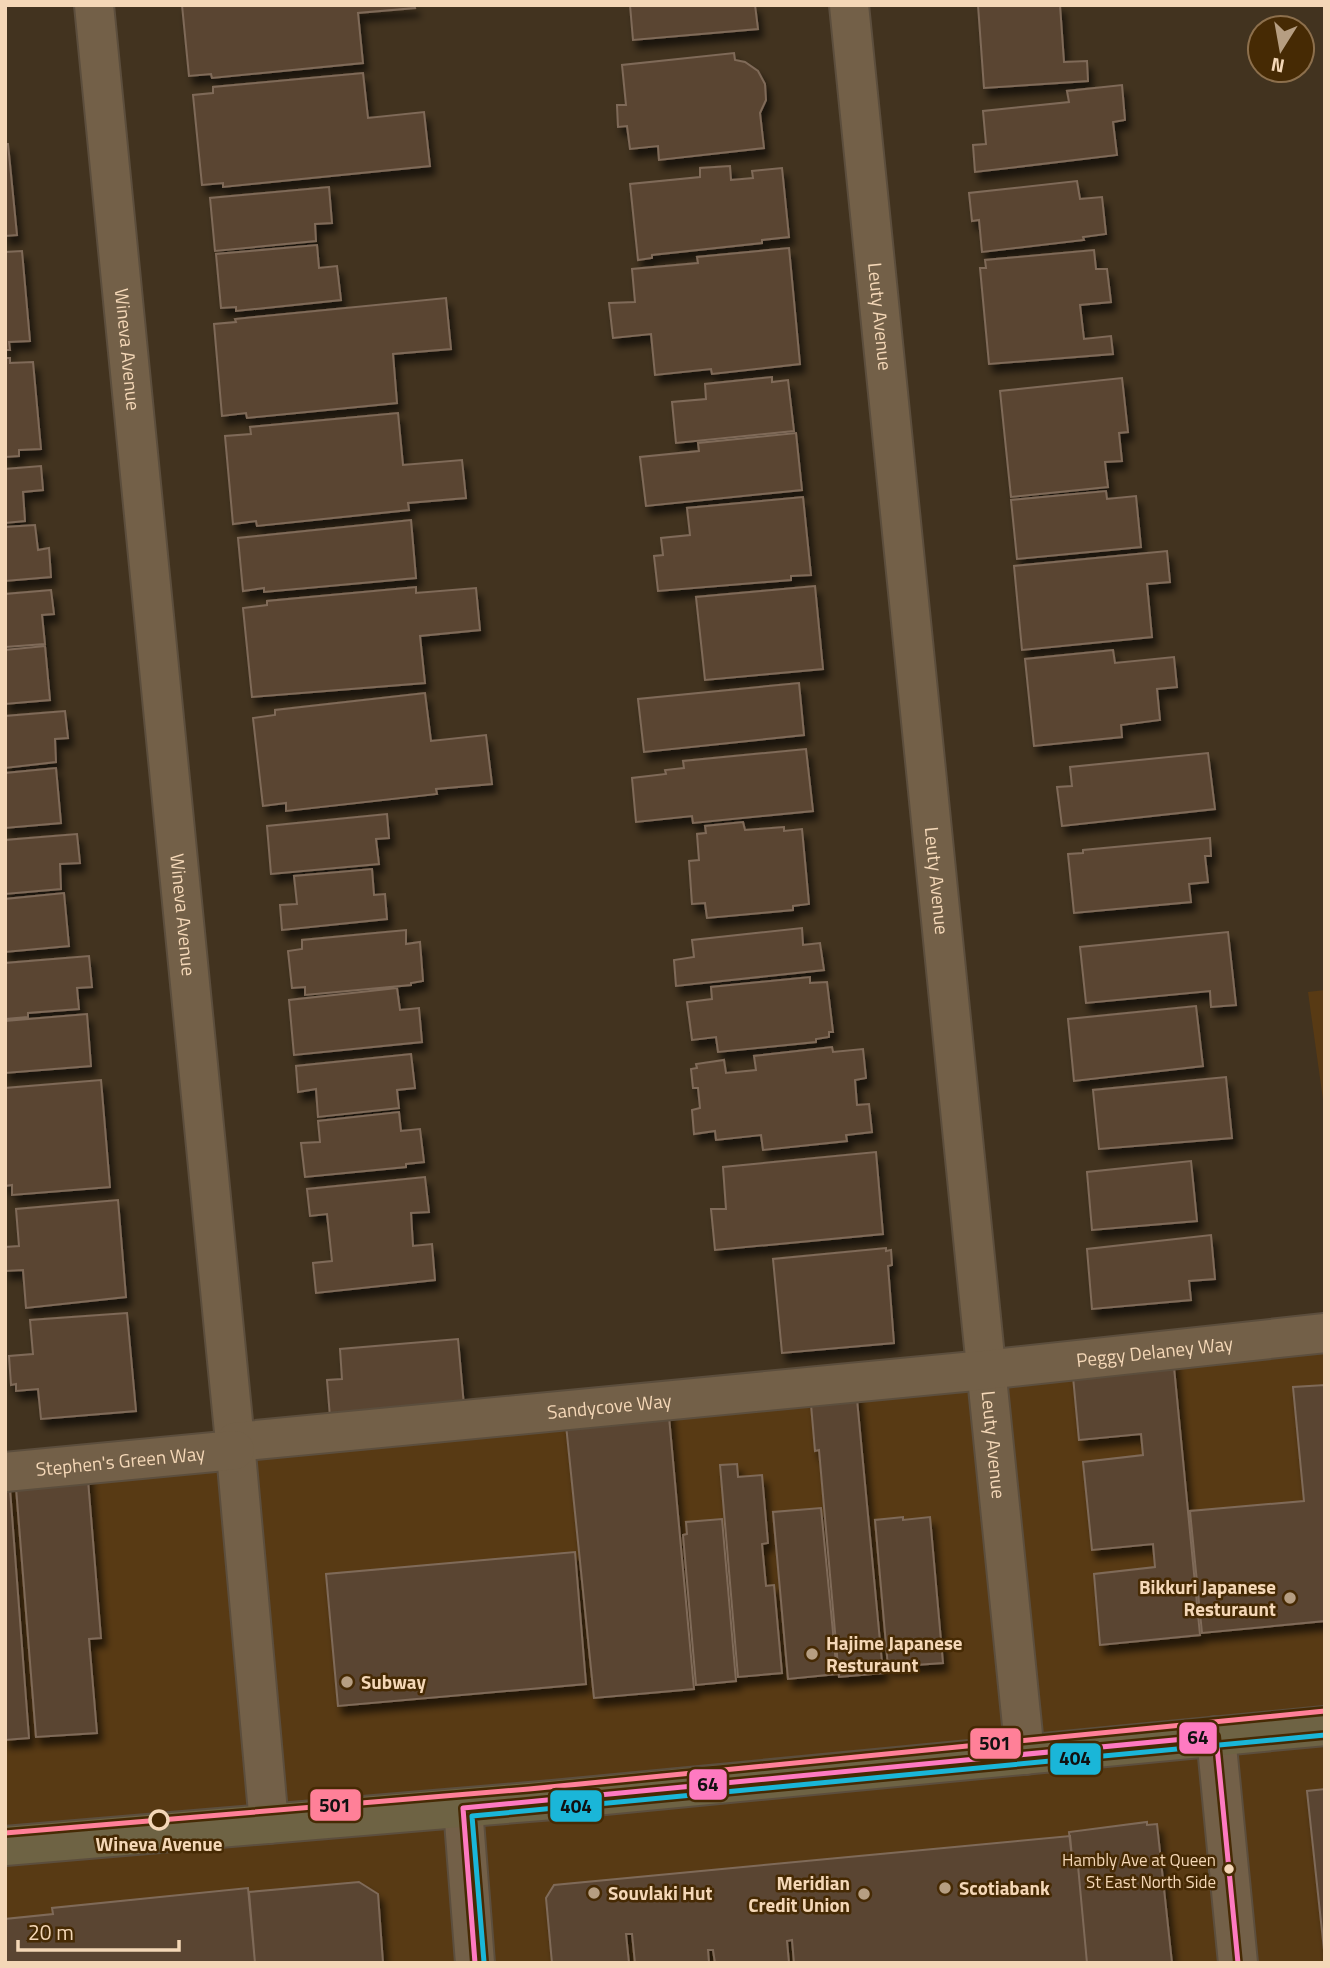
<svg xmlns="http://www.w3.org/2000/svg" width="1330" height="1968" font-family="'Titillium Web',sans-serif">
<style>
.built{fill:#583a14}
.building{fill:#5a4532;stroke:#7f6a59;stroke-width:2;filter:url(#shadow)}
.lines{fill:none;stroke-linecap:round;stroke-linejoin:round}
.minor-casing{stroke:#5c4e3d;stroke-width:42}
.major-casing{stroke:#5c4e3d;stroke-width:42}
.minor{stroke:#736048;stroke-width:38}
.major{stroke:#6e6344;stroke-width:38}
.bus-1-casing{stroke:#462a04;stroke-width:10}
.bus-2-casing{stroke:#462a04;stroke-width:10}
.bus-1{stroke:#fe7ac1;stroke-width:5}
.bus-2{stroke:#1ab6d8;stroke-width:5}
.tram-1-casing{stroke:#462a04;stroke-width:10}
.tram-1{stroke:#ff8098;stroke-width:5}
.poi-dot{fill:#b69e82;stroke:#462a04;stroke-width:2.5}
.stop-dot{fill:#462a04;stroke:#f4d7b7;stroke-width:3.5}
.bus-dot{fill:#f4d7b7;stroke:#462a04;stroke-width:2.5}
.labels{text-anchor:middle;stroke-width:5;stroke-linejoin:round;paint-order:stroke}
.bus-label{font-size:17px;fill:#f4d7b7;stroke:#462a04;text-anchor:end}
.street-label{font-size:19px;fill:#f4d7b7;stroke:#462a04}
.poi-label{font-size:19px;font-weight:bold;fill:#f4d7b7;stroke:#462a04;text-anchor:start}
.stop-label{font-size:19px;font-weight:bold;fill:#f4d7b7;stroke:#462a04}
.line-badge{stroke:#462a04;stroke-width:2.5}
.pale-badge-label{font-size:19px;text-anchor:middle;font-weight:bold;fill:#111}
</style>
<defs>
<filter id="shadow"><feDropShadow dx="4.5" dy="8" stdDeviation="3.5" flood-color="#0009"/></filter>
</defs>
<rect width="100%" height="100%" fill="#42331f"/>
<path class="built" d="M1325 990V1114L1308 992Z
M1325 1323V1963H5V1460Z"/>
<path class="building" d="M182 5H414L415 8 358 13 363 63 212 78 211 74 189 76Z
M630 5H755L758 29 633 40Z
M978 5H1060L1064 62 1087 61 1088 81 984 88Z
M734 53 735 60 745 62 758 71 765 84 766 100 760 113 764 148 659 160 658 146 630 149 627 126 618 127 617 105H626L622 65Z
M363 73 368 118 424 112 430 166 223 187V183L202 185 193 95 213 93V87Z
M1122 85 1125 120 1113 122 1117 155 975 172 973 145 986 144 983 111 1069 102 1067 91Z
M5 144H8L17 235 5 236Z
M730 166 731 180 753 178 752 171 782 168 789 237 762 240V243L652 255V258L638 260 630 184 700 177V168Z
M1077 181 1080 199 1102 197 1106 234 1083 237 1084 240 982 252 979 220 972 221 969 193Z
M329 187 332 223 315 224 316 241 215 251 210 198Z
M317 245 319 268 337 266 341 300 236 311V307L221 308 216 254Z
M789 248 800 364 712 374 711 369 655 375 651 334 613 338 609 303 635 302 632 269 698 263 697 257Z
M1094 250 1096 269H1107L1111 302 1080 305 1084 339 1111 336 1113 354 989 364 980 268H986L985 260Z
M22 251 30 341 9 342 10 350H5V252Z
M446 298 451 349 393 354 397 403 247 418 246 413 222 416 214 324 236 322 235 319Z
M5 358H10V363L33 362 41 449 19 450V456L5 457Z
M772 377V382L788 380 794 431 676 443 672 402 706 399 705 384Z
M1122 378 1128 432 1119 433 1122 461 1105 462 1108 487 1011 497 1000 391Z
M398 413 403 465 462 460 466 498 408 503 409 510 257 526 256 521 233 524 225 436 251 434 250 427Z
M796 433 802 490 646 506 640 457 699 451 698 443Z
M41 466 43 490 23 492 25 521 5 523V469Z
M1106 491 1107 499 1136 496 1141 547 1017 559 1011 500Z
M803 497 811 575 791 576V580L658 591 654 556 663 555 661 538 690 535 687 508Z
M411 520 416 578 264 592V588L243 591 238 538Z
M35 525 38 550 49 548 51 577 5 581V527Z
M1167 551 1170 582 1147 584 1152 637 1022 650 1014 566Z
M815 586 823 669 705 680 696 597Z
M416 587V593L476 588 480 630 420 636 425 683 252 697 243 608 267 605V601Z
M51 590 54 614 42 615 45 644 5 647V594Z
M45 646 50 700 5 704V650Z
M1113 650 1115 663 1174 657 1177 687 1157 689 1160 720 1121 725 1122 737 1034 746 1025 659Z
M799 683 804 735 644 752 638 699Z
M425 693 431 741 486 735 492 784 436 789 437 794 286 811V803L263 806 253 718 275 715V710Z
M65 711 68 738 55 739 56 762 5 768V716Z
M806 749 813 811 693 823 692 816 636 822 632 778 666 774 665 770 684 768 683 761Z
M1208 753 1215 809 1062 826 1057 787 1072 786 1070 767Z
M56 768 61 823 5 828V773Z
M387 814 389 838 376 839 379 864 271 874 267 826Z
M743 822 745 830 784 827V831L802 829 809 904 793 906V910L707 918 705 903 692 904 689 861 699 860 697 834 706 833 705 826Z
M77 834 80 863 60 864 61 889 5 894V840Z
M1210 838 1211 856H1205L1208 882 1189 884 1191 902 1074 913 1068 854 1083 853V850Z
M372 869 374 895 385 894 387 919 282 930 280 905 297 904 294 876Z
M64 893 69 946 5 952V899Z
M802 928 803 945 820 943 824 970 676 986 674 960 694 957 692 940Z
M406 930V944L420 942 423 981 411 983V985L305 995V987L292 988 288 951 302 949V940Z
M1228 932 1236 1005 1211 1007 1210 991 1086 1003 1080 947Z
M89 956 92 987 77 988 79 1009 28 1013V1017L5 1019V963Z
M810 977V983L827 982 833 1032H829V1037L816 1039V1042L718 1052 716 1037 692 1040 687 1002 712 999 711 987Z
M397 988 400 1010 419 1008 422 1042 294 1055 289 1000Z
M1196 1006 1203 1066 1074 1081 1068 1019Z
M87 1014 91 1066 5 1073V1021Z
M832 1047 833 1052 863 1049 866 1078 855 1080 857 1105 869 1104 872 1132 846 1135 847 1141 763 1150 761 1135 716 1140 715 1131 694 1134 692 1110 700 1108 698 1088H693L691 1069 697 1068 696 1064 724 1060 726 1073 756 1070 754 1056Z
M411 1054 415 1088 397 1090 399 1108 318 1117 316 1089 298 1092 296 1066Z
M1226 1077 1232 1138 1099 1149 1093 1090Z
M101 1080 110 1187 12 1195V1185L5 1186V1088Z
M399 1112 401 1131 420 1129 424 1162 406 1164V1167L305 1177 301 1143 320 1142 318 1121Z
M876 1152 883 1234 715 1250 711 1209H726L723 1167Z
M1191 1161 1197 1221 1092 1230 1087 1172Z
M425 1177 429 1212 411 1213 413 1246 432 1244 435 1280 316 1293 313 1263 332 1261 327 1214 310 1216 307 1189Z
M118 1200 126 1297 26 1308 23 1270 5 1271V1247L19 1246 16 1209Z
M1211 1235 1215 1279 1189 1281 1191 1300 1092 1309 1087 1249Z
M886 1248V1251L891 1250 892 1265 888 1266 894 1343 782 1353 773 1259Z
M127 1313 136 1411 41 1419 38 1389 16 1391V1384L11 1385 9 1356 33 1354 30 1320Z
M458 1339 464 1406 330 1417 327 1380 342 1379 340 1349Z
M1173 1357 1200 1635 1100 1645 1094 1574 1155 1567 1153 1544 1092 1550 1083 1462 1143 1455 1141 1434 1079 1440 1072 1366Z
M1325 1385V1621L1202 1633 1190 1511 1304 1501 1293 1387Z
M856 1389 883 1673 839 1677 819 1450 815 1451 810 1393Z
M668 1406 694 1689 594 1698 565 1415Z
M737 1464 738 1477 762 1475 768 1543 762 1544 766 1586 774 1585 782 1673 738 1677 720 1465Z
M87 1468 101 1638 89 1639 97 1733 36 1737 15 1475Z
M5 1476H9L29 1738 5 1740Z
M821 1508 837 1674 788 1679 773 1512Z
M903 1517V1520L930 1517 943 1663 888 1667 875 1520Z
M722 1519 736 1681 696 1685 683 1535 687 1534 686 1522Z
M575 1552 586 1684 338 1706 326 1574Z
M1325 1789V1959L1307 1791Z
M1147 1822V1825L1157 1824 1172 1963H1087L1078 1866 1073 1867 1069 1832Z
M1070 1836 1073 1867 1078 1866 1087 1963H794L792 1940 787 1941 789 1963H715L713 1950H708L709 1963H635L632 1934H626L629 1963H552L546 1898 554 1885Z
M359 1882 378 1894 383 1963H255L249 1892Z
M248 1888 255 1963H5V1919L53 1914 52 1908Z"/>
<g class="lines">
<defs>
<g id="minor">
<path id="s1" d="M94 5 235 1442 269 1824"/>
<path id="s2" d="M849 5 1025 1755"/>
<path id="s3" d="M235 1442 985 1370 1325 1333"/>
<path id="s4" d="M5 1472 235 1450"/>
<path d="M1216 1736 1238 1963"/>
<path d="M463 1808 475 1963"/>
</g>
<path id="major" d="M5 1846 553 1800 1325 1726"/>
</defs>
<use href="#minor" class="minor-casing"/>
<use href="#major" class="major-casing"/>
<use href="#minor" class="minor"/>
<use href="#major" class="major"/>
<defs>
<path id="bus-1" d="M463 1808 1216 1736 1238 1963
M463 1808 475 1963"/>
<path id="bus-2" d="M484 1962 472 1816 1325 1735"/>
</defs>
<use href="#bus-1" class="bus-1-casing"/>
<use href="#bus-2" class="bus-2-casing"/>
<use href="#bus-1" class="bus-1"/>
<use href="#bus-2" class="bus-2"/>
<defs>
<path id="tram-1" d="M5 1833 529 1789 1325 1711"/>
</defs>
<use href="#tram-1" class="tram-1-casing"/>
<use href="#tram-1" class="tram-1"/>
</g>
<g class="poi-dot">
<circle cx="1290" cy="1598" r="7"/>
<circle cx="812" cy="1654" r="7"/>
<circle cx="347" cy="1682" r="7"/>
<circle cx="945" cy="1888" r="7"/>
<circle cx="594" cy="1893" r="7"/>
<circle cx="864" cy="1894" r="7"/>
</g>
<circle class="stop-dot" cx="159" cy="1820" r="9"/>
<circle class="bus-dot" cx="1229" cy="1869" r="6"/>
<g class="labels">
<g class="bus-label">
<text x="1216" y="1866">Hambly Ave at Queen<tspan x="1216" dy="22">St East North Side</tspan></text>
</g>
<g class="street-label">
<text dy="7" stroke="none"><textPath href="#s2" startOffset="313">Leuty Avenue</textPath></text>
<text dy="7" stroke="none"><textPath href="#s1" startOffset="346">Wineva Avenue</textPath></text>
<text dy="7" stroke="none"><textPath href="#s2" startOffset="880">Leuty Avenue</textPath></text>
<text dy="7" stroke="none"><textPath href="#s1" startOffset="914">Wineva Avenue</textPath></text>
<text dy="7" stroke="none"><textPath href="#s3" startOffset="924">Peggy Delaney Way</textPath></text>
<text dy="7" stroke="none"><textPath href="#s3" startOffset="376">Sandycove Way</textPath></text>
<text dy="7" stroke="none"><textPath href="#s2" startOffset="1447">Leuty Avenue</textPath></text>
<text dy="7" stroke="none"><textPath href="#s4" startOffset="116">Stephen's Green Way</textPath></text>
</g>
<g class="poi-label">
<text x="1276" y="1594" text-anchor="end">Bikkuri Japanese<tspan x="1276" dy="22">Resturaunt</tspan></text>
<text x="826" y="1650">Hajime Japanese<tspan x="826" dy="22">Resturaunt</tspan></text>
<text x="361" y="1689">Subway</text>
<text x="850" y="1890" text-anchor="end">Meridian<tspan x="850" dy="22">Credit Union</tspan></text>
<text x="959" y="1895">Scotiabank</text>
<text x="608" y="1900">Souvlaki Hut</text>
</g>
<g class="stop-label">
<text x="159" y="1851">Wineva Avenue</text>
</g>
</g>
<g class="line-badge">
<rect x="1178" y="1721" width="40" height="34" rx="7" fill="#fe7ac1"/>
<rect x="969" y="1727" width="53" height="33" rx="7" fill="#ff8098"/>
<rect x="1049" y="1742" width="53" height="34" rx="7" fill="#1ab6d8"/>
<rect x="688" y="1768" width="40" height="33" rx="7" fill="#fe7ac1"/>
<rect x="309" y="1788" width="53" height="34" rx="7" fill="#ff8098"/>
<rect x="549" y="1789" width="54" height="34" rx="7" fill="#1ab6d8"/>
</g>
<g class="pale-badge-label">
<text x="1198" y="1744">64</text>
<text x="995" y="1750">501</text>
<text x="1075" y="1765">404</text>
<text x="708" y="1791">64</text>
<text x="335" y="1812">501</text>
<text x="576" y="1813">404</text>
</g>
<rect width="1330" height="1968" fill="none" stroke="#f4d7b7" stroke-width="14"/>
<g transform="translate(1281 49) rotate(191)"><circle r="33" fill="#462a04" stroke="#8c6f4c" stroke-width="2"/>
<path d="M0-5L12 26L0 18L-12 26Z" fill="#b69e82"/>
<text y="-10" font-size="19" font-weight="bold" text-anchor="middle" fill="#f4d7b7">N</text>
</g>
<path d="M18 1940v10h161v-10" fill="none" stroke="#f4d7b7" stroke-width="3.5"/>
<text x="28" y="1940" font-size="21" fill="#f4d7b7" stroke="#462a04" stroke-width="5" paint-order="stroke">20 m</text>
</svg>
